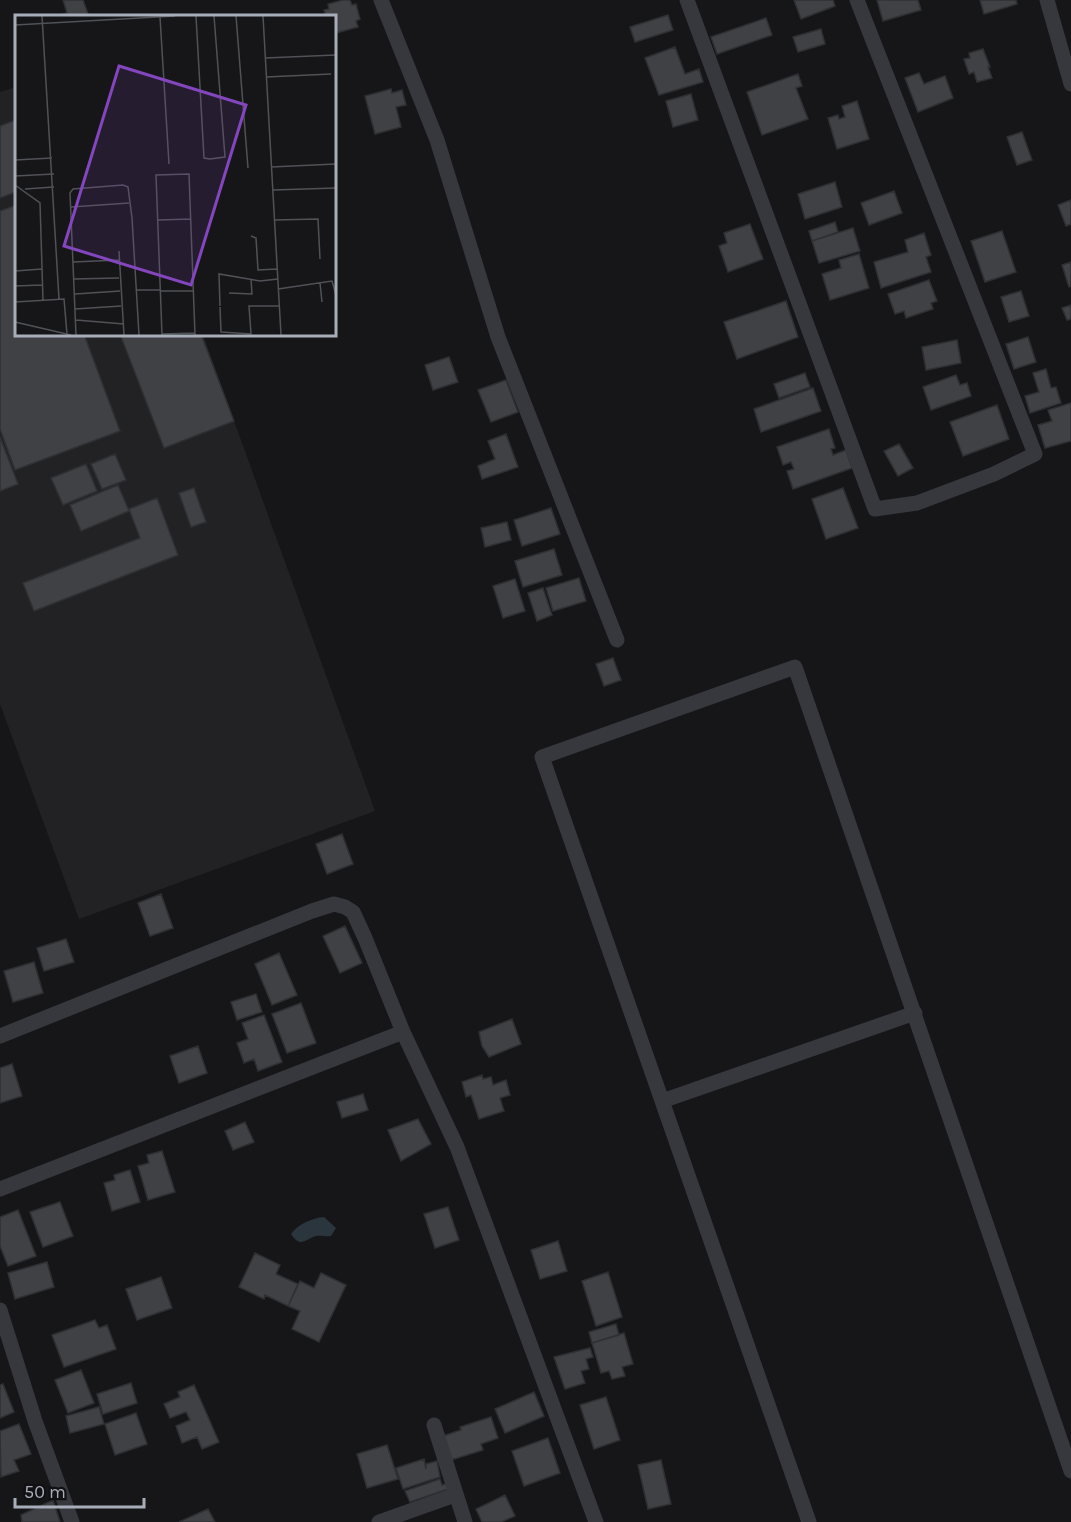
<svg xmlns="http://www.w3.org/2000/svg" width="1071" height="1522" font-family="Karla,sans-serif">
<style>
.built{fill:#222225}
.water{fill:#2b353d}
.building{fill:#404145;stroke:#2f3034;stroke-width:1.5}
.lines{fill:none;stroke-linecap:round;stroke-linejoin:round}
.minor{stroke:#36383d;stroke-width:15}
.inset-road{fill:none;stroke:#505258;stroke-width:1.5}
.view{fill:#8446be;fill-opacity:0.15;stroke:#8446be;stroke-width:3}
.inset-edge{fill:none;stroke:#a7adb9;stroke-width:3}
</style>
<rect width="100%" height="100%" fill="#161618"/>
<path class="built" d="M16 87V334L203 335 375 811 79 919 0 704V92Z"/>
<path class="water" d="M324 1217 336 1228 331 1236C325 1237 321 1235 316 1236 305 1239 301 1249 291 1234 298 1224 312 1218 324 1217Z"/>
<path class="building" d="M63 0H83L88 14 80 16H57L67 13Z
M343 0H350L352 5 356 4 360 19 356 21 358 27 336 33 334 16H326L324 10 329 9 328 4Z
M794 0H833L835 6 801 19Z
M877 0H918L921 10 883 21Z
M980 0H1016L1017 4 984 14Z
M668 15 673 30 635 42 630 27Z
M766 18 772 35 717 54 711 37Z
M821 29 825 44 798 52 793 37Z
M675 47 685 74 699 69 703 82 659 95 645 58Z
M983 49 990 67H988L992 78 977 82 974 72 969 74 964 59 970 58 969 53Z
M919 73 924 84 945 76 953 98 918 112 905 78Z
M798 74 802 86 796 88 808 119 762 135 747 92Z
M391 89 392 93 402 90 406 105 396 107 401 127 375 134 365 96Z
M691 94 698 120 673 127 666 101Z
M857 101 869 139 837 149 828 118 838 115 839 119 845 117 842 106Z
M15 120 16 125V192L0 198V126Z
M1022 132 1032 160 1017 165 1007 137Z
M835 182 842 207 805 219 798 194Z
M894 191 902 213 869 225 861 203Z
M1071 200V224L1066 226 1058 205Z
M16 205V334H84L120 431 15 470 0 429V211Z
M835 222 838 232 812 241 809 231Z
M750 224 763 259 728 272 719 246 727 243 724 233Z
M853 228 860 251 819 263 812 241Z
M1002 231 1016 272 985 282 971 241Z
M924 233 931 255 926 257 931 272 881 288 874 262 908 252 905 240Z
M859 254 869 288 830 300 822 274 841 268 839 260Z
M1071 262V286L1069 287 1062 265Z
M929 280 937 301 931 303 933 309 906 318 904 311 895 314 888 294Z
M1021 291 1029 316 1009 322 1001 297Z
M786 301 798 337 737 359 724 322Z
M1071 305V319L1067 320 1062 308Z
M120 334H201L234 421 164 448Z
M1028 337 1036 362 1014 369 1006 344Z
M957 340 961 363 926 370 922 347Z
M449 357 458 382 433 390 425 365Z
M1046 369 1051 388 1056 387 1061 403 1030 413 1025 396 1039 392 1033 373Z
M805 373 810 387 779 398 774 384Z
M956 375 960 385 967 383 971 396 931 410 923 387Z
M506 380 518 412 491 422 478 390Z
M813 388 821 411 761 432 754 409Z
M1071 403V441L1045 448 1038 425 1052 421 1048 410Z
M997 405 1009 439 963 456 950 422Z
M829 429 835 448 831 449 833 455 846 450 852 468 793 489 787 471 794 469 791 462 783 465 777 447Z
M506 434 518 467 482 479 478 466 495 459 488 441Z
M0 437 18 484 0 491Z
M899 444 913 468 898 476 884 451Z
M115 454 126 480 102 489 91 464Z
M86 464 97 491 63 505 51 478Z
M118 485 129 511 81 531 70 505Z
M194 488 206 522 191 527 179 493Z
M843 488 858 528 826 539 812 499Z
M157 498 178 555 34 611 23 583 140 538 129 509Z
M551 508 560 534 522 546 514 520Z
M507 522 511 540 485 547 481 528Z
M554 549 562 575 523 587 515 561Z
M579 578 586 601 553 611 546 588Z
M515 579 525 611 503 618 493 586Z
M543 588 552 615 537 621 528 593Z
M613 658 621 680 604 686 596 664Z
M342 834 353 864 327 874 316 844Z
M161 894 173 928 150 936 138 903Z
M345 926 362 963 340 973 323 936Z
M66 939 74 962 44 971 37 948Z
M279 953 297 995 272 1005 255 964Z
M34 962 43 993 13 1002 4 971Z
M256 994 262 1012 237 1020 231 1002Z
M301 1003 316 1043 287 1053 272 1014Z
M264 1015 282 1062 258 1071 254 1059 244 1063 237 1043 248 1039 242 1023Z
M512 1019 521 1044 489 1057 482 1046 479 1032Z
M198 1046 207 1073 179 1083 170 1056Z
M12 1064 22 1096 0 1103V1068Z
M482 1075 483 1079 491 1077 493 1085 506 1080 510 1095 500 1098 504 1111 479 1119 471 1095 466 1097 462 1082Z
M363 1094 368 1110 342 1118 337 1102Z
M418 1119 431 1144 401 1161 388 1130Z
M245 1122 254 1142 233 1150 225 1131Z
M162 1151 175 1192 148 1200 138 1166 149 1163 147 1155Z
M130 1170 140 1202 112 1211 104 1183 115 1180 114 1175Z
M60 1202 73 1236 43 1247 30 1212Z
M448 1207 459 1240 435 1248 424 1214Z
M18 1210 36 1256 8 1266 0 1246V1217Z
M558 1241 567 1271 540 1279 531 1250Z
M255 1253 280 1265 276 1274 298 1284 288 1306 265 1295 264 1299 239 1287Z
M47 1262 54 1287 15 1299 8 1273Z
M608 1272 622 1317 596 1326 582 1281Z
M321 1273 346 1285 319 1342 292 1329 300 1311 288 1306 300 1281 314 1288Z
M161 1277 172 1308 137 1320 126 1289Z
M95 1320 99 1328 107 1325 116 1349 64 1367 52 1335Z
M616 1324 619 1335 592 1343 589 1332Z
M624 1333 633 1364 622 1367 625 1376 612 1379 609 1371 601 1373 592 1343Z
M590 1348 593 1357 586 1359 589 1369 581 1371 585 1383 565 1389 554 1357Z
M81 1370 94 1403 68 1413 55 1380Z
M131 1383 137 1403 103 1414 97 1394Z
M3 1384 14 1412 0 1418V1385Z
M194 1385 219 1442 202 1449 197 1437 182 1443 176 1426 190 1420 186 1412 170 1418 164 1404 180 1397 178 1392Z
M534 1392 544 1416 505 1433 495 1409Z
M606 1397 620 1440 594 1449 580 1405Z
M99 1407 104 1424 70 1433 66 1416Z
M136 1413 147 1444 115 1455 105 1424Z
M491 1417 498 1438 481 1444 483 1450 451 1460 443 1436 461 1430 460 1427Z
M19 1424 31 1454 14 1460 19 1471 1 1477 0 1431Z
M548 1438 560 1473 524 1486 512 1451Z
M387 1445 398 1479 367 1488 357 1454Z
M424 1459 426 1469V1464L437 1461 440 1477 403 1489 396 1468Z
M661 1460 671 1504 648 1509 638 1465Z
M440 1479 442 1485 446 1484 448 1489 410 1502 405 1491Z
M505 1495 515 1516 501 1522H482L476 1509Z
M53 1500 60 1522H22L21 1515Z
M208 1509 215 1522H179Z"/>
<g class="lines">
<path class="minor" d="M381 0 437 140 498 337 617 640
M687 0 875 509 917 503 994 474 1035 454 857 0
M1047 0 1071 84
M0 1036 312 911 334 904 345 907 353 912 365 938 403 1032 457 1147 596 1522
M662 1101 915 1013
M0 1189 403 1032
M0 1310 35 1421 72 1522
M434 1425 465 1522
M379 1522 455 1495
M809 1522 542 757 795 667 1071 1471"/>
</g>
<g transform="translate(15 15)">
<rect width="321" height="321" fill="#161618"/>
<path class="inset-road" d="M27 1 44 284M181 1 189 143 195 144 210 142 199 1M221 1 233 153M248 1 266 320M145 2 154 149M0 10 160 1M250 43 321 40M251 62 316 59M0 145 37 143M256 152 321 149M0 161 39 159M0 170 25 188 28 285M10 174 39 172M258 175 321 173M56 192 114 188M143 205 176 204M259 205 303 204 305 244M236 221 241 223 243 255 262 254M104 236 109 320M58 247 104 245M0 256 27 254M58 264 104 263M305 268 307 287M0 271 27 270M263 274 317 266 321 280M121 275H145M145 276H178M214 278 237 279 236 264M60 279 105 276M0 287 49 284 52 319M205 291 204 259 245 266 263 264M205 292 206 317 236 319 234 291H264M60 294 106 291M61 305 109 309M0 307 56 320M147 319 180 318M61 320 55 178 58 174 108 170 113 172 117 203 124 320M147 320 141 160 174 159 180 320"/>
<path class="view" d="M104 51 231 90 176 270 49 231Z"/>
<rect width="321" height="321" class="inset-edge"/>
</g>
<path d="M15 1498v9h129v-9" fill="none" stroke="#a7adb9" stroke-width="3"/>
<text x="24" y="1498" font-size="18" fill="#a7adb9" stroke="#111113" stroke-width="4.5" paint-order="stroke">50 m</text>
</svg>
